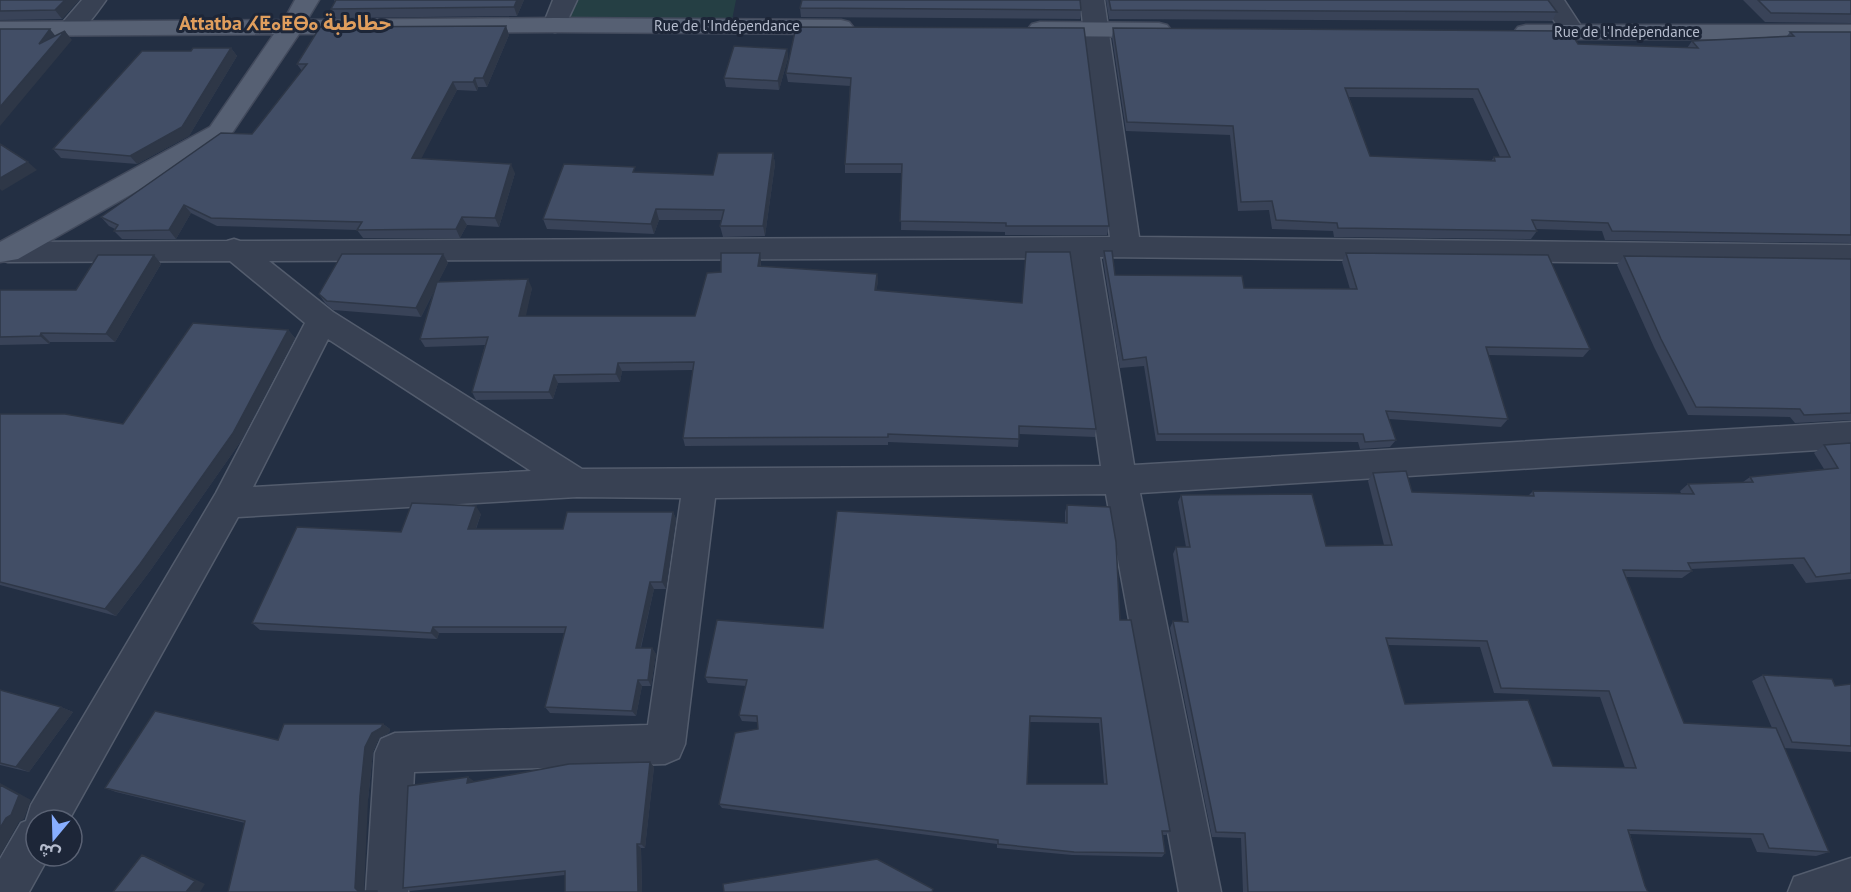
<svg xmlns="http://www.w3.org/2000/svg" width="1851" height="892" font-family="'PT Sans','Noto Sans Arabic','Noto Sans Tifinagh',sans-serif">
<style>
.green{fill:#253f44}
.lines{fill:none;stroke-linecap:round;stroke-linejoin:round}
.minor-casing{stroke:#535c6d;stroke-width:3}
.major-casing{stroke:#424a5c;stroke-width:3}
.minor{fill:#384153;fill-rule:evenodd}
.major{fill:#566073;fill-rule:evenodd}
.wall{fill:#394358;fill-rule:evenodd}
.shaded-wall{fill:#2e3747}
.building{fill:#424e66;stroke:#2e3747;stroke-width:1.5;fill-rule:evenodd}
.labels{text-anchor:middle;stroke-width:6;stroke-linejoin:round;paint-order:stroke}
.far-street-label{font-size:15px;fill:#b5bccd;stroke:#1d2638}
.far-district-label{font-size:20px;font-weight:bold;fill:#e09e5d;stroke:#1d2638}
</style>
<rect width="100%" height="100%" fill="#232f43"/>
<path class="green" d="M576 0H736L732 20 570 17Z"/>
<g class="lines">
<defs>
<path id="minor" d="M82 0H106C95 15 81 39 61 34L57 29Z
M553 0H577L563 30 555 32 547 30 543 25Z
M1080 0H1104L1139 237 1851 245V265L1100 257 1134 465 1851 422V448L1140 493 1221 892H1179L1106 494 715 498 685 744 679 758 665 764 414 772 408 892H366L375 753 381 739 395 733 648 725 681 498 577 497 238 517 69 820H36V856H49L29 892H0V859L21 823 26 821 31 805 216 493 305 323 230 261 8 262 0 260V244L8 242 227 241 234 239 240 241 1110 237ZM1071 258 1101 466 582 469 333 312 269 261ZM328 339 531 471 253 487Z
M1540 0H1564L1585 32 1581 37 1573 39 1565 37Z
M1851 858V892H1788L1794 877Z"/>
<path id="major" d="M295 0H319L307 20 555 18 841 20 849 22 853 27 849 32 841 34 555 32 299 34 228 139 18 259 0 262V242L210 127 274 34 0 36V22L284 20Z
M1040 22 1159 23 1167 25 1171 30 1167 35 1159 37 1040 36 1032 34 1028 29 1032 24Z
M1526 25H1851V39H1526L1518 37 1514 32 1518 27Z"/>
</defs>
<use href="#minor" class="minor-casing"/>
<use href="#major" class="major-casing"/>
<use href="#minor" class="minor"/>
<use href="#major" class="major"/>
</g>
<path class="wall" d="M0 0H79L62 19 0 20Z
M334 0H524L517 16 336 18 331 9 335 2Z
M1106 0H1548L1557 12 1552 21 1109 19Z
M1743 0H1851V23L1765 22Z
M800 8 1081 10 1080 19 801 17Z
M506 26 509 35 487 87H478L477 91 457 90 421 158 515 173 499 227 467 225 460 238H363L357 230 217 226 191 213 176 239H122L114 231 115 229 109 226 101 217 252 134 302 71 297 64Z
M796 27 1109 226 1107 235H1005V232L901 230 902 173H845V164L850 86 788 82 786 73Z
M1113 28 1687 48 1692 41 1787 36 1790 32H1851V243L1605 240 1602 231 1536 229 1537 231 1531 239 1334 237 1333 231 1272 229 1269 210 1238 211 1230 135 1126 131 1112 37ZM1349 97 1473 98 1500 157H1494L1491 161 1370 156Z
M231 48 237 56 189 136 137 164 61 158 53 149 191 51Z
M787 49 788 58 779 90 726 87 724 78Z
M773 153 775 164 765 236 723 237 720 226 722 220H659L654 234 547 229 543 219 636 172 713 175Z
M1104 251 1115 275 1244 288 1350 289 1342 262 1346 253 1590 349 1583 357 1488 355 1508 419 1501 427 1389 419 1396 440 1390 447 1360 449 1358 442 1156 441 1144 366 1120 368 1103 259Z
M443 254 448 263 438 282 532 288 525 316H695L721 272 761 261V266L877 274 878 282 876 290 1096 429 1095 437 1019 434 1018 447 888 442V445L685 446 683 438 693 370 622 371 620 382 558 383 553 399 476 400 472 392 485 345 425 347 420 339 435 289 421 317 333 310 325 303 319 294Z
M154 255 161 264 115 342H50L49 344 0 345V290H76Z
M1624 256 1851 259V420L1795 423 1790 417 1688 415 1654 347 1617 265Z
M288 330 295 338 241 441 150 571 116 616 0 585V414L123 424Z
M1851 443V579L1806 583 1793 564 1691 569 1692 571 1682 578 1626 577 1684 723 1772 728 1752 681 1763 675 1835 686 1851 684V752L1784 748 1829 852 1816 856 1757 852 1751 838 1630 834 1645 886 1648 892H1243L1241 838 1212 837 1170 628 1173 621 1183 622 1173 554 1176 547H1186L1178 502 1181 495 1326 546 1384 545 1368 481 1373 473 1412 492 1528 496 1533 491 1681 493 1680 491 1688 484 1743 482 1750 477 1824 469 1814 453 1824 445ZM1388 645 1480 647 1494 693 1600 697 1625 768 1553 766 1405 704Z
M1067 505 1120 620 1170 831 1166 835H1163L1165 853 1162 857 1072 855 997 848V844L722 808 719 804 758 729 757 722 742 721 739 715 746 686 708 683 705 677 823 628 1065 523V512ZM1030 722 1099 723 1104 784H1027Z
M673 512 676 519 666 589H654L641 648H652L656 654 651 686H642L636 716 550 713 545 707 565 633H439L437 639 260 630 252 623 401 532 481 514 476 529H563Z
M0 690 61 707 73 712 29 772 0 765Z
M383 724 390 729 389 733 379 738 373 752 368 800 228 892 245 823 116 792 105 788 278 740Z
M654 767 645 848H641L642 892H565V875L410 891 403 888 468 777 474 782Z"/>
<path class="shaded-wall" d="M65 0H79L62 19 55 10Z
M517 0H524L517 16 514 7Z
M506 26 509 35 487 87 483 78Z
M50 29 57 38 39 44Z
M65 31 72 40 0 126V107Z
M231 48 237 56 189 136 137 164 130 156Z
M787 49 788 58 779 90 778 81Z
M475 78 478 87 477 91 473 82Z
M453 82 457 90 417 167 412 158Z
M773 153 775 164 765 236 763 226Z
M28 162 37 170 2 191 0 189V178Z
M511 164 515 173 499 227 495 218Z
M184 205 191 213 176 239 169 230Z
M656 209 659 220 654 234 651 224Z
M462 217 467 225 460 238 456 229Z
M760 253 761 261 760 274 758 266Z
M443 254 448 263 421 317 416 308Z
M154 255 161 264 115 342 106 334Z
M877 274 878 282 875 299V290Z
M528 279 532 288 524 325 519 316Z
M288 330 295 338 241 441 150 571 116 616 105 609Z
M41 333 50 342 49 344 40 336Z
M618 363 622 371 620 382 616 374Z
M554 375 558 383 553 399 549 392Z
M476 506 481 514 473 536 468 529Z
M673 512 676 519 666 589 662 582Z
M650 582 654 589 639 654 636 648Z
M433 627 439 633 437 639 431 633Z
M652 648 656 654 651 686 648 680Z
M638 680 642 686 636 716 632 711Z
M61 707 73 712 29 772 16 767Z
M383 724 390 729 389 733 379 738 373 752 368 800 364 892 358 891 355 888 360 796 365 747 372 733Z
M650 762 654 767 645 848 641 844Z
M468 777 474 781 473 788 467 783Z
M0 783 31 800 24 819 19 822 0 856Z
M637 844 641 848 642 892H638Z
M142 855 153 859 205 884 200 892H186Z"/>
<path class="building" d="M0 0H65L55 10 0 11Z
M336 0H517L514 7 331 9Z
M802 0H1080L1081 10 800 8Z
M1109 0H1548L1557 12 1111 10Z
M1758 0H1851V14L1771 13Z
M506 26 483 78H475L473 82H453L412 158 511 164 495 218 462 217 456 229 357 230 362 222 211 218 184 205 169 230 114 231 118 225 101 217 221 133 252 134 307 64H297L320 27Z
M796 27 1084 28 1109 226H1006V223L900 221 902 164H845L851 78 786 73Z
M1113 28 1570 31 1578 44 1698 48 1692 41 1794 36 1790 32H1851V235L1612 231 1608 223 1532 220 1537 231 1338 228 1337 223 1276 220 1272 201 1241 202 1233 126 1127 122ZM1345 88 1478 89 1510 157H1494L1495 161 1370 156Z
M0 29H50L39 44 65 31 0 107Z
M734 46 787 49 778 81 724 78Z
M193 48H231L182 127 130 156 53 149 142 51H191Z
M0 144 28 162 0 178Z
M718 153H773L763 226H720L724 210 656 209 651 224 543 219 564 164 635 167 633 172 713 175Z
M1104 251H1112L1115 275 1242 276 1244 288 1357 289 1346 253 1548 255 1590 349 1486 347 1508 419 1386 411 1396 440 1365 442 1363 434H1158L1146 357 1123 360Z
M1026 252H1070L1096 429 1019 426V439L888 434V437L683 438 694 362 618 363 616 374 554 375 549 392H472L488 337 420 339 437 282 528 279 519 316H695L707 273 721 272V253H760L758 266 877 274 875 290 1022 303Z
M342 254H443L416 308 327 301 319 294Z
M98 255H154L106 334 41 333 40 336 0 337V290H76Z
M1624 256 1851 259V413L1804 415 1800 409 1696 407 1661 339Z
M193 323 288 330 233 433 140 564 105 609 0 582V414H65L123 424Z
M1851 443V573L1816 577 1804 558 1688 563 1692 571 1623 570 1684 723 1776 728 1829 852 1769 848 1763 834 1628 830 1645 886 1648 892H1248L1245 833 1216 832 1173 621 1188 622 1176 547H1190L1181 495 1312 494 1326 546 1392 545 1373 473 1406 471 1412 492 1534 496 1533 491 1694 494 1688 484 1753 482 1750 477 1838 468 1824 445ZM1386 638 1487 641 1501 688 1609 691 1636 768 1553 766 1528 700 1405 704Z
M412 503 476 506 468 529H563L567 512H673L662 582H650L636 648H652L648 680H638L632 711 545 707 566 627H433L431 633 252 623 297 527 401 532Z
M1067 505 1110 507 1116 542 1120 620H1131L1170 831H1162L1165 853 1074 852 998 844V840L719 804 735 733 758 729 757 716 739 715 747 680 705 677 717 620 823 628 837 511 1067 523ZM1030 716 1101 718 1107 784H1027Z
M1763 675 1832 679 1835 686 1851 684V746L1792 742Z
M0 690 61 707 16 767 0 763Z
M155 711 278 740 284 724H383L381 728 372 733 365 747 360 796 355 888 358 891H377V892H228L245 821 105 788Z
M650 762 641 844H637L638 892H565V871L403 888 408 786 468 777 467 783 569 764Z
M0 785 19 795 11 815 6 818 0 828Z
M142 855 195 881 186 892H113Z
M877 859 933 889 932 892H724L723 884Z"/>
<g class="labels">
<g class="far-street-label">
<text x="727" y="31">Rue de l'Indépendance</text>
<text x="1627" y="37">Rue de l'Indépendance</text>
</g>
<g class="far-district-label">
<text x="285" y="30">Attatba ⵃⵟⴰⵟⴱⴰ حطاطبة</text>
</g>
</g>
<g transform="translate(54 838) rotate(199)"><circle r="28" fill="#1d2638" stroke="#5a6274" stroke-width="1.5"/>
<path d="M0-4.5L10 22L0 15L-10 22Z" fill="#88aeff"/>
<text y="-9" font-size="16" font-weight="bold" text-anchor="middle" fill="#b5bccd">ش</text>
</g>
</svg>
